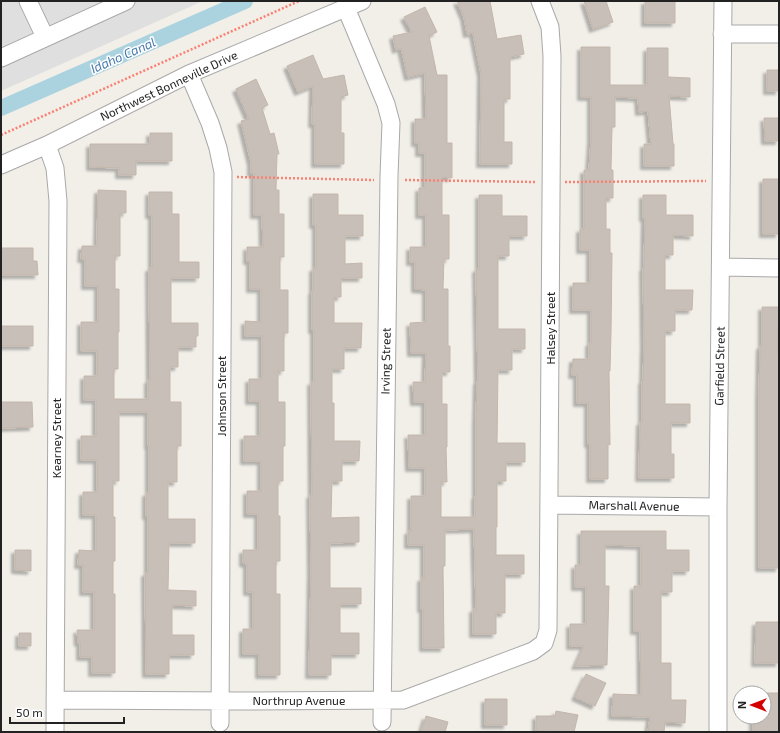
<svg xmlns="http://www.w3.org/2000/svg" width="780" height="733" font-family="'Exo 2',sans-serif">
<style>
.residential{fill:#e0dfdf}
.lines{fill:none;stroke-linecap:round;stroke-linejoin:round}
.canal{stroke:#aad3df;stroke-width:16}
.building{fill:#c7bfb8;stroke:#c4b6ab;filter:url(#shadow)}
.minor-casing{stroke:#a9a9a9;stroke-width:19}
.path{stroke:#fa8072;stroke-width:2.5;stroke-dasharray:2 2;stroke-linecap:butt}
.minor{stroke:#fff;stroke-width:17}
.labels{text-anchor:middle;stroke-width:3;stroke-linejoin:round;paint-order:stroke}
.street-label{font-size:12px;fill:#222;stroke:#fff}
.water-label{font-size:13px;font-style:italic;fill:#4a7aab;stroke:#fff}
</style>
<defs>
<filter id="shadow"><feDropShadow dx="-3.5" dy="3.5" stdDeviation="1" flood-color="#0004"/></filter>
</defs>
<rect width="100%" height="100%" fill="#f2efe9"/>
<path class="residential" d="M1 1H203L1 91Z"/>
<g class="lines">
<path class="canal" d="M1 108 245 1"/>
</g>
<path class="building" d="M457 1H490L497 39 521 35 524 54 510 57V99H504V142H512V164H480L481 74 473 33 467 34 464 17Z
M584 1H606L613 22 593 29Z
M645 1H675V23H645Z
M425 7 437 32 429 36 437 75H447V143H452V178L442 177V215H449V259H444L443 289H448V346H450V372H442V404H447V447H446L447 482H441V517H475V496H476V421L477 381H478L476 269H479V195H502V216H527V236H509V256H498V329H525V349H512V370H498L497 443H525V462H506V481H497V527H496V555H524V574H505V613H496V634H473V609H476L474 529 445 530V566H443L444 648H423V609H421V578H424V545H408V531H411V496H425V468H409L408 435H425V402H414L413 382H425L426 353H411L410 323 426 322V290L415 289V262H410V247H426V215H419V188H425V153H419V143H415V119H426L425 73 408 77 401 48 396 50 393 36 412 32 404 17Z
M581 47H610V85H647V48H668V77L690 78V97L669 96 673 144H674V166H644V144H651L648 111 639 112 638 98 615 97V127H612L611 170H613V198H606V229H610V253H612L611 333 610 371H609L610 445 608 444V479H590V444H588V403H577V375H572L573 359H589V343H591V310H573V283H590V250H580V229H584V170H589L591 140V97H581Z
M313 55 323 79 344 75 348 95 341 97V133H344V164H315V124H312L313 86 298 92 287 66Z
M767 70H779V91H767Z
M256 79 268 105 262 108 270 134 274 133 279 154H277L276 190H279V214H284V257H280V290H288V333H284V371H278V402H285V446H283V481H278V516H280V561H276V594H280V675H259V654H243V629H253V592H247V564L243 563V550H258V514H247V491H261V461H244V436H260V401H249V379H262V336H245V321L261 322V289H250V261H247V247H263L262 215H254V173H251V162L241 121 249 119 236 89Z
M764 118H779V141H765Z
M150 133H172V161H136V175H119V168L90 167V144H150Z
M763 179H779V234H763Z
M98 190 126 191V213H120V256H115V289H119V332H118V369H114V399H148V380H150L149 268H152V215H149V192H172V214H179V262H199V278H171V323H198V336H196V347H178V367H170V402H181V446H177V482H168V519H195V543H169L168 590 196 591V606L172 605V635H194V655H169V674H146L145 573H148V516H146V493H149V446H148V412H119V481H113V517H115V561H113V594H115V673H92V657H80V642L78 643 77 630H94V592H83V565H78L79 550 96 551V515H83V492H97V460H81V436H96V400H84V376H97V351H81V322H98V286H85V259H81L82 246H97Z
M313 194H338V215H363V236H345V264L362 263V278H341V297H334V323H362L361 348H344V369H332V403H334V441H360L359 461H342V481H332L331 518 359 517V542L330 543V588H361V604H340V633H359V654H331V675H309L311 571 310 495H312L311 382H314V330H312V291H313V268H316V225H313Z
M643 195H666V215H693V236L673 235V255H665V290H693L692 310H675V331H665V404H690V423H671V454H674V478H639L640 422H642V381H643L644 344 643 268H644L645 218H643Z
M1 248H33V261H37L38 275H1Z
M762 307H779V326H778V356H779V568H759V397L760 346H762Z
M1 326H33V346H1Z
M1 402H32L33 427 1 428Z
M581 531H666V550H689V571H672V592H661V663H671V700H686L685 723 665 722 664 732H648L650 717 612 716 613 694 641 695 640 631H634V586H641V546L605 545V586H609L607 665 575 666 584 646H570V624H586V587H575V565H581Z
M15 550H31V571L15 570Z
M756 622H779V663H755Z
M19 633H31V646H19Z
M586 674 606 683 595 706 575 697Z
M764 693H779V732H753V717H764Z
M485 699H507V725H485Z
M556 711 578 715 574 732 536 731V716H555Z
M426 716 448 722 445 732H421Z"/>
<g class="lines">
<defs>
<path id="minor" d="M28 1 45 37
M346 8 386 104 391 123 389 176 382 722
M722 34H779
M1 58 126 1
M189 74 210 123 218 148 223 172 220 723
M47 145 55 168 58 201 55 732
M1 165 47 145 189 74 362 1
M721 267 779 268
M550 505 718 507
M55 700 237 701 403 700 533 651 544 643 548 630 552 56 550 27 540 1
M718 732V507L723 1"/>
</defs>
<use href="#minor" class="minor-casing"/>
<path class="path" d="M1 135 299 1
M237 177 374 180
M405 180 536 182
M565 182 706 181"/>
<use href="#minor" class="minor"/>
</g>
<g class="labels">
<g class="street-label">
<text transform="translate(169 86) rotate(-25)" y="4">Northwest Bonneville Drive</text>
<text transform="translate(551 328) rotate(-90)" y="4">Halsey Street</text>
<text transform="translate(386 361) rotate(-89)" y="4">Irving Street</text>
<text transform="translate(720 366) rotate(-89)" y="4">Garfield Street</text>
<text transform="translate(222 396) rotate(-90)" y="4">Johnson Street</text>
<text transform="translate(57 438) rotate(-90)" y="4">Kearney Street</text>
<text transform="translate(634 506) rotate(1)" y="4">Marshall Avenue</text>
<text x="299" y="705">Northrup Avenue</text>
</g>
<g class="water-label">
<text transform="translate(123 55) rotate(-24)" y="5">Idaho Canal</text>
</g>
</g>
<rect width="780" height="733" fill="none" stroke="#222222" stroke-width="4"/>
<g transform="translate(752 705) rotate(270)"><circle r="19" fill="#ffffff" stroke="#a7a7a7"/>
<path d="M0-3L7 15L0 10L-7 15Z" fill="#d40000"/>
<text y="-6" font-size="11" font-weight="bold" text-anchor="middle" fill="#222222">N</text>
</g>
<path d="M10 717v6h114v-6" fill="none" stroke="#222222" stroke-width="2"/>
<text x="16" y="717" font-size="12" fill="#222222" stroke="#ffffff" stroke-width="3" paint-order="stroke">50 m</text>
</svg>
